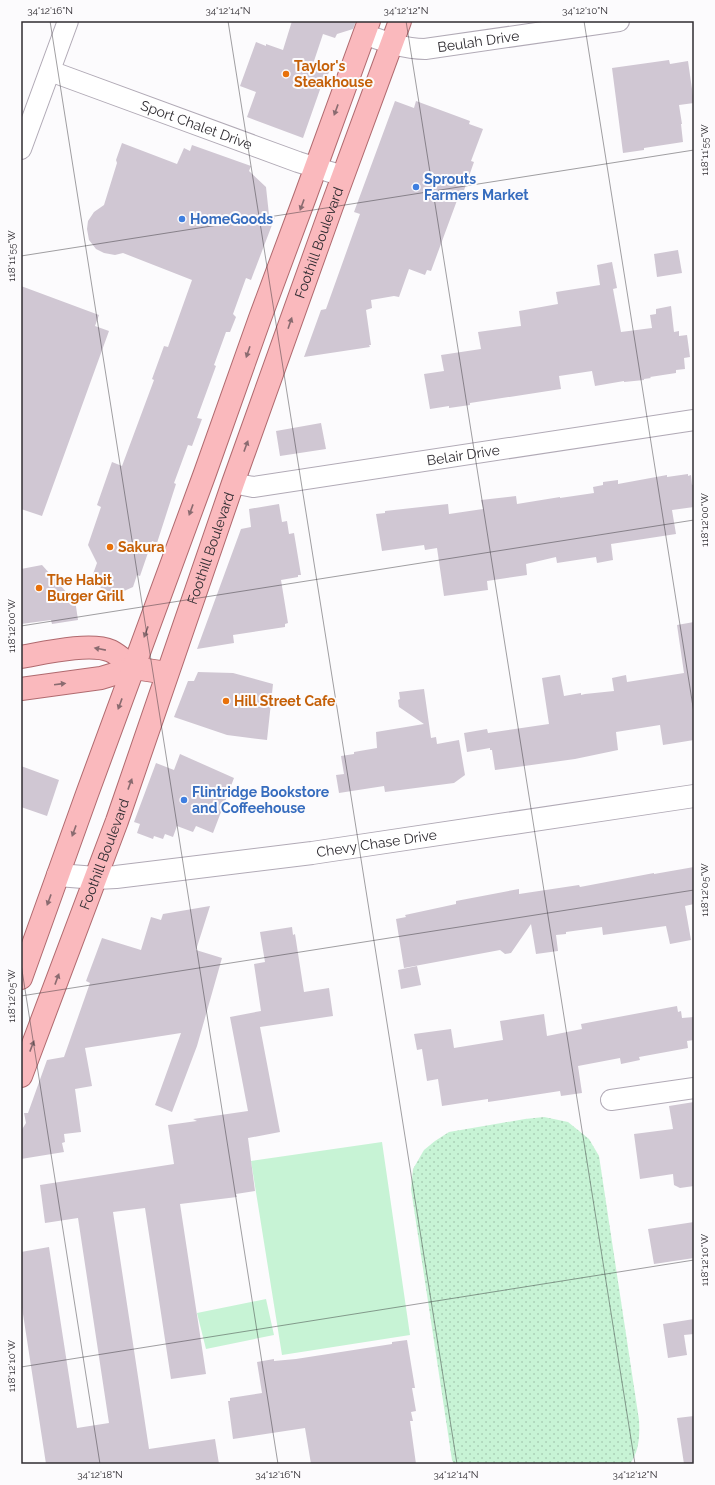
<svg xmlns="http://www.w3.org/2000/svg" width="715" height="1485" font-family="Raleway,sans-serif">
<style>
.grass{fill:url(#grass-dots)}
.park{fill:#c7f3d5}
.building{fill:#d0c7d3}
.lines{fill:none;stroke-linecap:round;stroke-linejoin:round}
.minor-casing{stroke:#b1aab6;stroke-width:22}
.secondary-casing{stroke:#b1aab6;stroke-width:24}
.primary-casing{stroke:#b06a6f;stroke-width:24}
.minor{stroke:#fff;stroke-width:20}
.secondary{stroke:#fff;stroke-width:22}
.primary{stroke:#fab9bd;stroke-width:22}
.oneway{fill:#8a6b70}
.ticks{fill:none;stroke:#2f2c31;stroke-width:1;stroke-opacity:0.45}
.food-dot{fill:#e8710a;stroke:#fcfbfd;stroke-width:1.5}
.shop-dot{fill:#3f7fe0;stroke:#fcfbfd;stroke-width:1.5}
.labels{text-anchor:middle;stroke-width:4;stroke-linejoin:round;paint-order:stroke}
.street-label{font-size:14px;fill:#2f2c31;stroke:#fcfbfd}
.food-label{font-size:14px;font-weight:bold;fill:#c56008;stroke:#fcfbfd;text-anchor:start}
.shop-label{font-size:14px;font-weight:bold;fill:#366cbe;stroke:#fcfbfd;text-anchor:start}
.neatline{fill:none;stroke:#2f2c31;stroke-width:1.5}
.ticks-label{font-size:10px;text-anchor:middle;fill:#2f2c31}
</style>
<defs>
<pattern id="grass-dots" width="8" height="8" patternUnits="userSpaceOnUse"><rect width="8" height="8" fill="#c7f3d5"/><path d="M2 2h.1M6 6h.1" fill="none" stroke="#abd0b7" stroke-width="1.8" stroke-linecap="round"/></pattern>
</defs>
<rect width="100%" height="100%" fill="#fcfbfd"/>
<path class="grass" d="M544 1117 568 1122 589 1139 599 1156 639 1420C640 1436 639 1451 630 1464H454L452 1460 411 1189 413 1169 424 1150 435 1141 449 1132 525 1119Z"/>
<path class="park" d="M382 1142 410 1335 282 1355 251 1161Z
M266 1299 274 1335 206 1349 197 1313Z"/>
<path class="building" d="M292 21H356L353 29 337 34 335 38 323 34 314 61 331 67 325 82 323 81 303 138 247 117 256 92 240 86 256 42 266 46V44L283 50Z
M669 60 670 64 688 61 694 103 679 105 682 124H681L683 142 644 148V150L623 153 612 68Z
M395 101 414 108 416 101 470 121 469 124 483 129 471 161 474 162 462 196 459 195 431 271 427 270 425 275 409 269 399 297 394 296 371 300 372 308 366 310 371 345H369L370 347 304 357 321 310 326 309 360 214 354 212Z
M122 143 177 164 184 148 190 151 192 145 251 166 249 171 266 187 269 215 275 217 251 280 246 278 233 314 236 317 230 332H226L214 365 216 366 197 418 202 419 192 446 188 445 174 483 176 484 157 543 152 541 140 576 137 575 133 587 115 595 102 590 93 574 97 563 88 545 101 507 97 505 112 462 122 466 154 380 152 379 164 346 168 347 192 280 123 253 115 255 104 253 96 249 89 240 87 229 88 221 94 212 104 205 117 163 116 160Z
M678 250 682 273 657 277 654 254Z
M612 262 617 288 613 289 621 332 652 328 650 315 656 314V309L671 306 674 332 679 331V336L687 335 690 357 684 358 685 369 676 370V373L650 377 651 378 644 379V380L624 382V381L595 386 592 371 559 376 561 389 470 403V405L449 408V406L430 409 424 374 444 371 441 355 481 349 478 332 521 326 519 311 558 304 556 292 600 285 597 265Z
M21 286 99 315 95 326 109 331 42 516 21 509Z
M321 423 326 449 280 456 276 431Z
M688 474V476L691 475 692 485 694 484V507L672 510 676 534 611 544 613 560 597 563 596 557 557 563 556 557 526 564 527 575 487 581 488 590 444 596 437 548 425 550 424 545 382 551 376 514 385 513V511L448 504 449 514 483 509 481 500 516 496 517 504 560 497V498L594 493 593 487 603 485V482L618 480V484L667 475V477Z
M279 504 282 522 287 521 289 534 294 533 301 575H298V577L281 580 288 623 285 624V627L233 635 234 643 197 649 241 529 251 527 249 509Z
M42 565 69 595 74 593 78 620 52 624 51 620 21 624V569Z
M694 622V740L663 745 660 725 616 732 618 750 575 759 495 770 492 750H490V748L467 752 464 733 487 729 488 733 549 724 542 678 560 675 564 696 581 693V695L585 694 614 691 612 678 626 675 627 682 684 673 677 625Z
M198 672 233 673 273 684 267 740 227 735 174 717 188 681H194Z
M424 689 431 738 436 737 437 744 459 740 465 775 454 783 385 792 384 786 339 793 336 775 344 774 341 756 354 754V752L377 748 376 732 424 724 399 707 398 700 400 699 399 692Z
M180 754 234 778 213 833 196 826 193 832 177 826 173 837 165 834 163 839 154 836 153 839 137 833 140 824 134 822 156 763 174 770Z
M21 766 59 780 47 816 21 807Z
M694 867V904L685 906 691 940 670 944 666 926 603 935 602 927 566 932V934L556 935 558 951 536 954 531 924 511 953 505 954 500 950 404 968 396 919 406 917 405 915 456 904V901L519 889V894L579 885 580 887 654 873V874Z
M210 906 196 950 222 958 197 1046 172 1112 155 1105 181 1033 85 1048 92 1086 75 1089 81 1132 64 1134 65 1142 62 1143 64 1152 21 1159V1131L26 1123 24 1113H28L47 1060 64 1057 90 983 86 981 102 938 141 950 151 917 161 920 163 914Z
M292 927 293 935 295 934 304 992 329 988 333 1016 260 1027 280 1132 248 1138 255 1191 236 1194 237 1197 180 1204 206 1374 171 1379 145 1208 113 1212 149 1449 215 1439 219 1464H46L21 1301V1252L49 1247 77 1428 109 1423 78 1218 45 1223 40 1185 174 1164 168 1125 197 1121 193 1119 248 1111 230 1017 261 1011 254 964 265 962 260 932Z
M417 966 421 985 401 989 398 970Z
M677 1006 678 1012 681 1011 682 1018 694 1017V1040L687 1041 688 1048 639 1057 640 1060 621 1064 620 1058 578 1066 582 1093 561 1096 560 1091 488 1102V1099L442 1106 438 1079 427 1081 422 1049 417 1050 414 1034 451 1029 454 1048 503 1040 500 1021 544 1014 547 1036 582 1029 581 1024Z
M694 1102V1186L680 1188 674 1185 673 1174 640 1179 634 1134 673 1129 669 1106Z
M694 1222V1258L654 1264 648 1229Z
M694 1319V1334L684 1335 687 1355 668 1358 663 1324Z
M407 1340 415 1388H412L416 1411 411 1412 413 1421H410L416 1464H311L305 1428 233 1439 228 1401H230V1398L262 1393 257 1362 274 1359V1361L296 1359 392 1344V1342Z
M694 1416V1464H684L677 1418Z"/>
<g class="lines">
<defs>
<g id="minor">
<path id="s1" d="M364 34C383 41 403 49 425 49L619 21"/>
<path id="s2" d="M50 71 298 162 343 176"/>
<path d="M21 149 68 21"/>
<path id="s3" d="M233 483 253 487 694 420"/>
<path d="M611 1100 694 1088"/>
</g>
<g id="secondary">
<path id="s4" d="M58 875 96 878 116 877 312 853 694 796"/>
</g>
<g id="primary">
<path d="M21 657C44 653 90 642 111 651 119 655 127 663 134 668"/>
<path d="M21 689 101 678 134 668 167 673"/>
<path d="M21 978 87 794 205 473 260 318 305 197 369 21"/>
<path id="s5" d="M21 1076 117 821 233 483 332 206 400 21"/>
</g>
</defs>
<use href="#minor" class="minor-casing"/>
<use href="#secondary" class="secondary-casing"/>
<use href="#primary" class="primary-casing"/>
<use href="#minor" class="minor"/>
<use href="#secondary" class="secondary"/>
<use href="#primary" class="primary"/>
</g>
<defs><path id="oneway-solid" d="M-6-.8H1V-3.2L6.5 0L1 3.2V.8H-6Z"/></defs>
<g class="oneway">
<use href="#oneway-solid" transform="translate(336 110) rotate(110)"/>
<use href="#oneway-solid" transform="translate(302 205) rotate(110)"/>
<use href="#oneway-solid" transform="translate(290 323) rotate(-71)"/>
<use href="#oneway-solid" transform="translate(248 352) rotate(109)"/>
<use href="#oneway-solid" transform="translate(246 446) rotate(-70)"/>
<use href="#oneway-solid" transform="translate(191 510) rotate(110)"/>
<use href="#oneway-solid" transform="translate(146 632) rotate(110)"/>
<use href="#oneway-solid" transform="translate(100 649) rotate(-169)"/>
<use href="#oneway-solid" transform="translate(60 684) rotate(-7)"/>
<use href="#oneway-solid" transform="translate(120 704) rotate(110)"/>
<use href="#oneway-solid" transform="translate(130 784) rotate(-70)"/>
<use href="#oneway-solid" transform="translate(74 831) rotate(110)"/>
<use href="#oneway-solid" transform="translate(49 900) rotate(110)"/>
<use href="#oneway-solid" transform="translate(57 979) rotate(-70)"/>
<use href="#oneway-solid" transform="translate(32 1046) rotate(-69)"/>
</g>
<path class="ticks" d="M50 21 278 1464M228 21 457 1464M406 21 635 1464M584 21 694 713M21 256 694 150M21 626 694 520M21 964 100 1464M21 996 694 890M21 1367 694 1260"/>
<g class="food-dot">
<circle cx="286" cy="74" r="4"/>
<circle cx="110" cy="547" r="4"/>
<circle cx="39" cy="588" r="4"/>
<circle cx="226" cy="701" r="4"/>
</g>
<g class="shop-dot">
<circle cx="416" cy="187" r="4"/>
<circle cx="182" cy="219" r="4"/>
<circle cx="184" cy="800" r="4"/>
</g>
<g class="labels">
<g class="street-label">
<text dy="5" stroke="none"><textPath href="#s1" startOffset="117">Beulah Drive</textPath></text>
<text dy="5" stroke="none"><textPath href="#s2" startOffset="156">Sport Chalet Drive</textPath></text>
<text dy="5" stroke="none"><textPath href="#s5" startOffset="885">Foothill Boulevard</textPath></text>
<text dy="5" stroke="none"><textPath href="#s3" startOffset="233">Belair Drive</textPath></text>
<text dy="5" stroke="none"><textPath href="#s5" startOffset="561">Foothill Boulevard</textPath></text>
<text dy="5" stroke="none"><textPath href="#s4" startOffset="321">Chevy Chase Drive</textPath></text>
<text dy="5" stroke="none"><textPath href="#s5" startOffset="237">Foothill Boulevard</textPath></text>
</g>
<g class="food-label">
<text x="294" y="71">Taylor's<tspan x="294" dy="16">Steakhouse</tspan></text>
<text x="118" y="552">Sakura</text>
<text x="47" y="585">The Habit<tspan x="47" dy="16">Burger Grill</tspan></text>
<text x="234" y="706">Hill Street Cafe</text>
</g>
<g class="shop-label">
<text x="424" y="184">Sprouts<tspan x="424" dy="16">Farmers Market</tspan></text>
<text x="190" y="224">HomeGoods</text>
<text x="192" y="797">Flintridge Bookstore<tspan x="192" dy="16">and Coffeehouse</tspan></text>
</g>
</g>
<rect width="715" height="1485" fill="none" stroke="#fcfbfd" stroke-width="44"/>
<rect x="22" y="22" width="671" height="1441" class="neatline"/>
<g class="ticks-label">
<text x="50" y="14">34°12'16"N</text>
<text x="228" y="14">34°12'14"N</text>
<text x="406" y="14">34°12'12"N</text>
<text x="585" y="14">34°12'10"N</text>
<text transform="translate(704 150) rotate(-90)" y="4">118°11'55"W</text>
<text transform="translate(11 256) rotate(-90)" y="4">118°11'55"W</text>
<text transform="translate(704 520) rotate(-90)" y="4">118°12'00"W</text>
<text transform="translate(11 626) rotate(-90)" y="4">118°12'00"W</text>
<text transform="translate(704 890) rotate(-90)" y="4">118°12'05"W</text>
<text transform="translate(11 996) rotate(-90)" y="4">118°12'05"W</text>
<text transform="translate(704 1260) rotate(-90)" y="4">118°12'10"W</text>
<text transform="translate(11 1366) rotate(-90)" y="4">118°12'10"W</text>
<text x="100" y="1478">34°12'18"N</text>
<text x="278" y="1478">34°12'16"N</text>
<text x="456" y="1478">34°12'14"N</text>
<text x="635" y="1478">34°12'12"N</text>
</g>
</svg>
